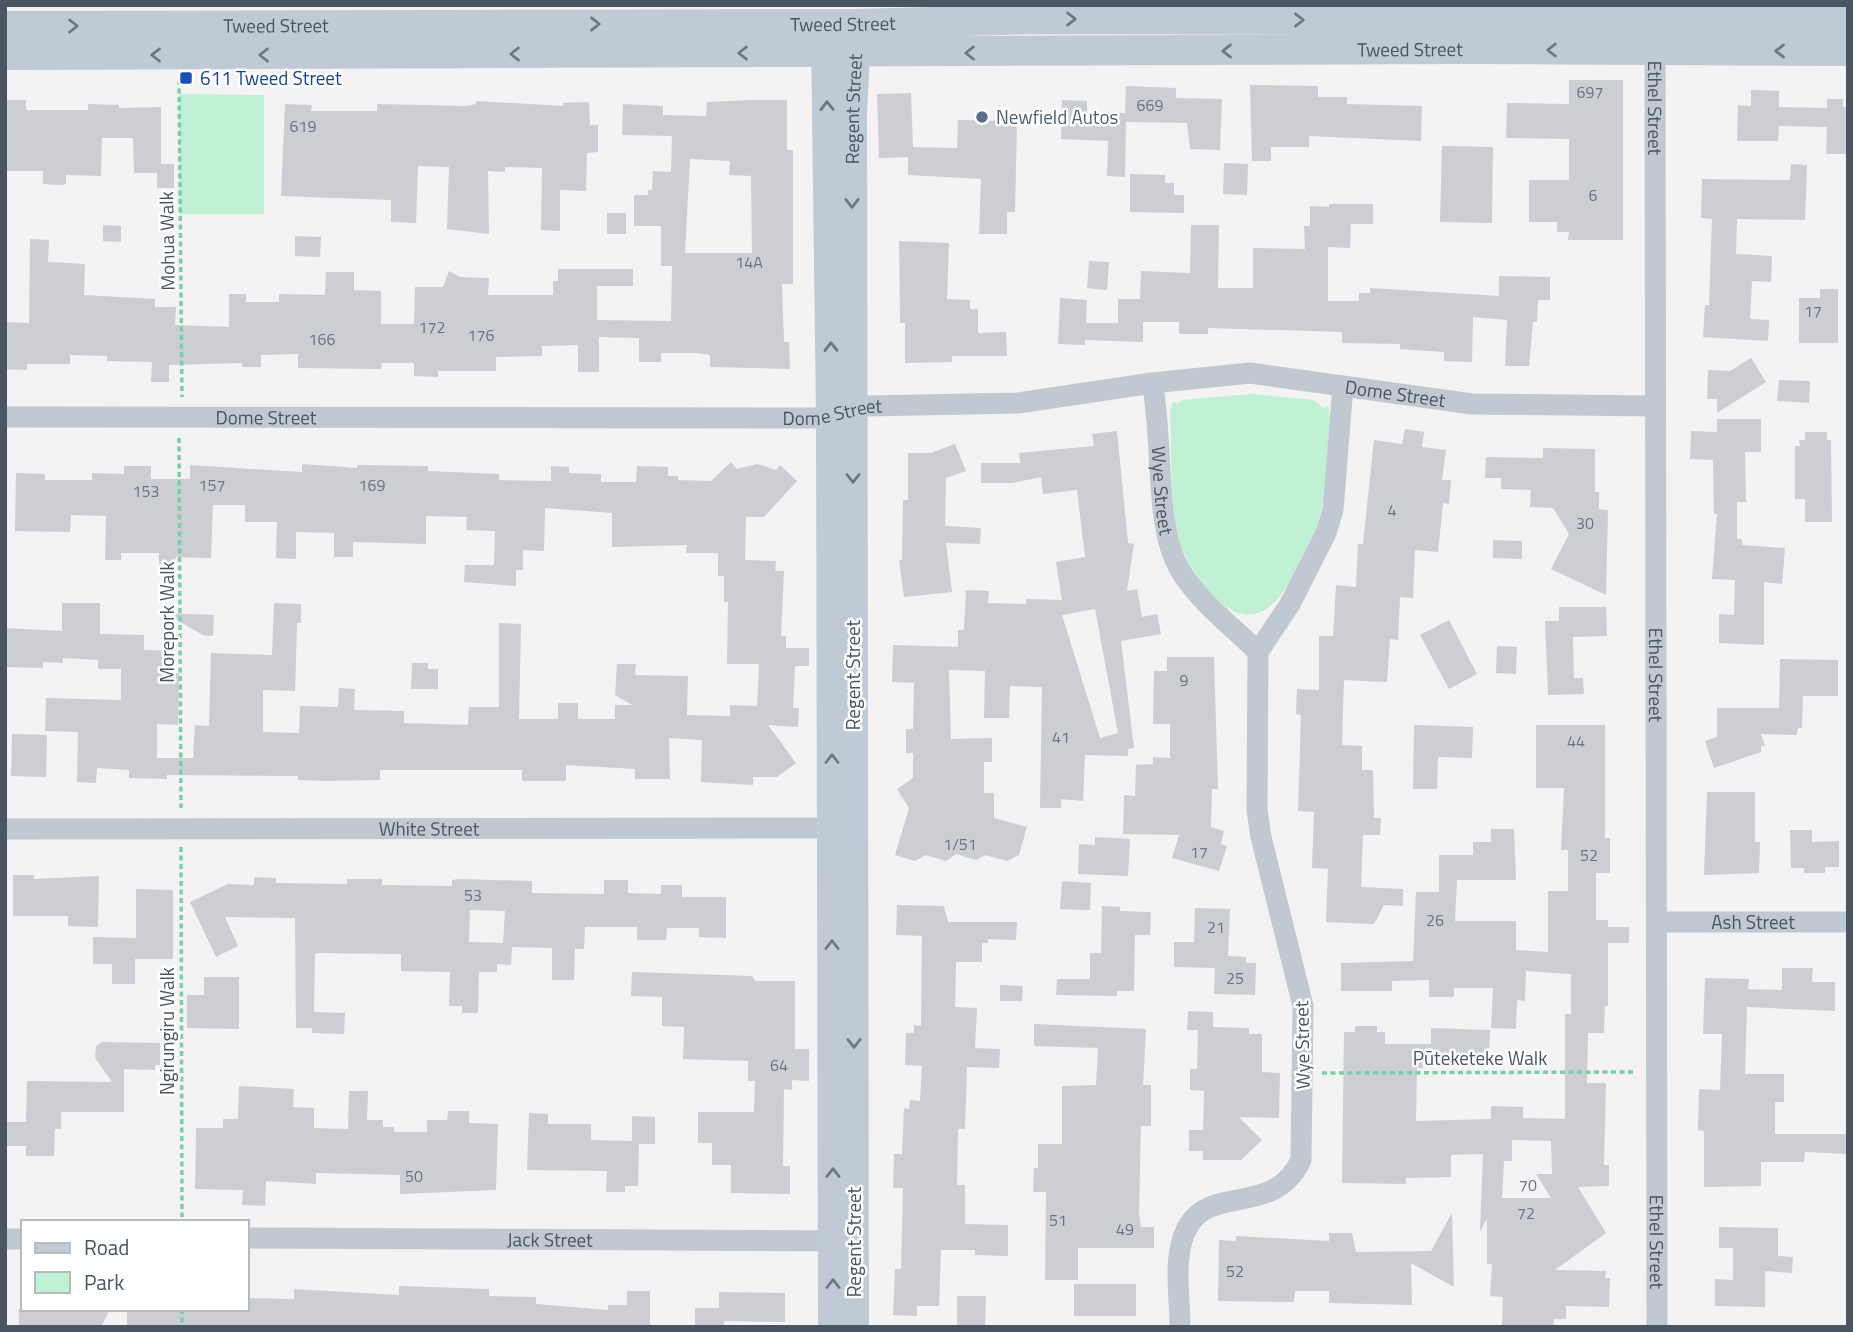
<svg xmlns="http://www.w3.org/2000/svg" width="1853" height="1332" font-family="'Titillium Web',sans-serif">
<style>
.green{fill:#c1f1d5}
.building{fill:#ccced4;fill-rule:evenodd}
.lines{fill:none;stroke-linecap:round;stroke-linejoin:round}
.path{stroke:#78d0a6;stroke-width:3.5;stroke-dasharray:5 3.5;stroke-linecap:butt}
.street{stroke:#c0c9d1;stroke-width:21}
.secondary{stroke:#c0cad5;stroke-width:30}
.oneway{stroke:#6d7883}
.transit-dot{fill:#1a4fb4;stroke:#fff;stroke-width:2.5}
.service-dot{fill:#5c6f8a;stroke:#fff;stroke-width:2.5}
.labels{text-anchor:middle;stroke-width:5;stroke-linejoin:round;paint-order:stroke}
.number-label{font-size:16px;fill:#6a737d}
.street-label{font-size:19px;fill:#495560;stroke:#fff}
.transit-label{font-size:19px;fill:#164399;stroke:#fff;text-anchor:start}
.service-label{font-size:19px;fill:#4e5e75;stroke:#fff;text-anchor:start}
</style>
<rect width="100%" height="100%" fill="#f4f2f2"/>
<path class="green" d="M179 94 264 95V214H179Z
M1252 394 1313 400 1324 408 1328 406 1330 415C1327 448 1328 484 1320 516 1317 530 1310 543 1303 555 1290 584 1268 632 1228 608 1207 594 1186 564 1179 539 1169 502 1172 450 1170 411L1173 402 1177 404 1182 400Z"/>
<path class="building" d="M1569 80H1623V240H1568L1569 232H1557V222H1529V180H1569V139L1506 138 1507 103 1569 104Z
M1250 85 1318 86V97H1347V104L1422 106 1421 141 1309 136V147H1271V161H1252Z
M1126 86 1176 88V98L1222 99 1220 150 1190 149 1187 123 1126 122 1125 177 1107 176 1108 141 1061 139 1062 100 1087 101V112L1125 113Z
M1751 90 1779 91V107L1827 108V99H1843V107H1848V154H1826L1827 127 1779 126 1778 141H1737L1738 105 1751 106Z
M911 93 913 147 957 148 958 120 1017 121 1015 212H1007V234H979L981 179 908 175V157L879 158 877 94Z
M5 100H26V110H88V104L119 105V108L161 107V164H174V188H157V173H134L133 138H102L101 176 66 175V184L60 185 43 184V171H5Z
M751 100H787V150H793V284H782L784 342H789L790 369 710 367V355L697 353H661V362H639V338L599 337V372H578V345L542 346V356L496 357V371H438V377L414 376V363H382L381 369 298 368V354L261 355V367H242V363L169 365V382H151L152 362 107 361V356L70 355V364H27V370L5 369V322L29 323 30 239 49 240 48 262 85 264 84 295 155 299V307H176L175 325 229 327V294H246V302H279V294L325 295 326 272H354V290L381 291V324H414L415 287H443L449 271 460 277 489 278 488 295H553V281H558V269H633V286H597V320L671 321 672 266H661V226H634V195H648V190H652L653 171 671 172 672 136 622 135 623 104 663 106V115L706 116 707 102ZM690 159 730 161 729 175 751 176 752 253H685Z
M476 101 563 106V103L589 102 590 125H598V152L587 153 586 191 560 190V231L541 230 542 168 505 167V172L488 171 489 234 447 229 449 167 418 166 416 223 391 222V200L281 196 285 104 312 105 311 111H377V104L467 106 476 104Z
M1442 146 1493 147 1492 223 1440 222Z
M1224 163 1248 164 1247 195 1223 194Z
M1791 164 1807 165 1805 220 1737 219 1736 254 1772 256 1771 282 1752 281 1750 319 1769 320 1768 341 1703 337 1705 305H1709L1712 219 1701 218 1702 179 1790 180Z
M1130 174 1165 175V183H1174V195H1184V213L1130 212Z
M1329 204H1373V224H1351L1350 248 1328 247V301H1359V293H1370V288L1499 296V276L1550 277V300H1538L1537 322H1533L1529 366H1505L1507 320 1473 317 1472 362 1444 361V352L1400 349V344L1342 343V332L1208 328V334H1179V322H1143V342L1085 340V345L1058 344 1060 298 1087 300 1086 323H1118V299H1140L1141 271 1190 273 1191 225H1219L1218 288H1253V248L1305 249 1304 226H1310V206L1329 207Z
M607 213H626V234H607Z
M103 225 121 226V242L103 241Z
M295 236 321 237 320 257 295 256Z
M899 241 949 243 947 299 970 300V309H978V333L1006 332 1007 356H952V362L905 363V323H900Z
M1089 261 1109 262 1107 290 1087 288Z
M1820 289H1838V343H1799V298H1820Z
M1751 358 1766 382 1717 413V399H1707L1708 370 1730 371Z
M1779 380 1810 381 1809 403 1777 401Z
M1717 419H1761V452H1745L1746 502H1737V539H1742V545L1785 548 1782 584 1764 582V645L1719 643V614L1734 615 1735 580 1712 579 1717 514H1714L1713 460 1690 459 1691 431 1717 432Z
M1405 429 1424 432 1422 447 1446 450 1442 480H1451L1449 504 1443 503 1438 552 1415 550 1413 598 1400 597 1398 640 1390 639 1387 682 1344 680 1342 745 1362 746V770H1373L1374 818H1381L1380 835H1363L1361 887 1403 889V906L1384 905 1374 924 1326 922 1328 869 1312 868 1314 812 1298 811 1301 715 1296 714 1297 689 1319 690V636H1333L1336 585 1356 587 1358 544H1363L1374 440 1402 444Z
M1117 431 1128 543 1134 544 1127 591 1137 589 1142 617 1157 614 1161 634 1121 641 1134 748 1128 749V756L1085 755 1083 801 1061 799V808H1040L1042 687 1010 686 1009 718H984L985 671 949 670 951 739 992 738V762H984V793H994V818L1027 827 1019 855 1007 861 985 855 976 860 956 854 946 861 925 855 915 861 895 855 909 808 897 789 913 778V753H906V729H913L914 683 892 682 893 645 958 647V630H964L966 590 989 591 988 603 1026 604V599L1062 600 1056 562 1085 557 1077 490 1043 494 1041 477 1012 483H981V463H1020L1019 453 1094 446 1092 434ZM1095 609 1118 733 1100 738 1062 615Z
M1805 432H1827V440H1831L1832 522H1805V499H1795V446H1800L1799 440H1805Z
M955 444 966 471 946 478 945 526 981 528 980 544 946 543 952 592 904 597 899 560H902L903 500H908V453H931Z
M1543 448 1595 449V492H1599V509L1608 510 1606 595 1551 569 1569 534 1553 508 1530 507 1531 490 1501 489V478H1485L1486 457 1543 458Z
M731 462 737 469 757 464 776 470 780 465 797 481 764 517H746L745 560 776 561 775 571H784L781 636H786V648H809V666H795L793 708H799L798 727 768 725 796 763 777 777H753V785L701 782 702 740 669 738 670 779H635V769L566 765V781H522V770H380V780L326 781 298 780V776L167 775V779L129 778V770L97 768 96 783 77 782 78 732 45 731 46 698 121 700V669H98V660L63 658V663L43 662V668L5 667V628L62 631V603H100V634L144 635V650L174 651 173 673H179L178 725 157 724V758H193L195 725 209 726 211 653 272 655 274 603 301 604V623H297L295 691 263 690V732L299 733 300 706 338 707 339 688 355 689 354 710 404 711V723L468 725 469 707H499V623L521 624 519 719H558V703H578V719H615V705H632L615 695 617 664H636L635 675 688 676 687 715 730 716V705L757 706 759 664H727L728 602H724V576H718V553H686L687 545 612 547V513L545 508 544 551 523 550V570H516V586L464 582 465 565H494L495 531 466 530 467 517 426 516V544L353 542V557H334V533L296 532V559L276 558 277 522H245V505H213L211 558 176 557 175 564H159V553H121V560H105L106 516 71 515 70 532 15 531 16 473 45 474V480H92V473L124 474V466H151V479H190V465L302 472V464L357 468V465L428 466V471L499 474V480L551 481V466L569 467V473L601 474V482H636L637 466 668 467V476H678V480L711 481Z
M1493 540 1522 541V559L1493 558Z
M1559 607H1606L1607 636 1573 637 1574 678H1583L1584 694 1548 695 1545 621H1559Z
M165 613 214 615 213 636 203 635Z
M1449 620 1477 674 1449 689 1420 635Z
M1497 646 1517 647 1516 674 1496 673Z
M1167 657H1214L1218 789H1212L1211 827 1224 831 1221 844 1227 846 1219 871 1172 858 1179 835 1123 834 1124 795 1135 796 1136 765 1153 764V757L1170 758V724H1153L1154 671H1167Z
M1780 659 1838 660V696H1803L1802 728H1798L1797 735 1761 734 1765 746H1761V752L1714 768 1705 741 1717 737V708H1779Z
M412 663H428V669H438V689H411Z
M1414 725 1473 727 1472 758 1438 757 1437 789H1413Z
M1536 725H1605V838H1610V873H1596V920H1608V927H1629V943H1608V1006H1605L1604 1033H1588L1587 1083H1606L1604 1165H1609V1186L1578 1187 1606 1233 1555 1270 1606 1271 1605 1278H1610L1609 1307 1566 1306V1319H1554L1553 1327H1502L1503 1297 1490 1296 1492 1264H1487V1219L1480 1231 1483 1154 1451 1155V1177L1406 1178V1184L1342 1183 1344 1032H1355V1026H1377V1032H1385V1044H1431V1028L1490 1030 1489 1057H1477V1060H1469V1064L1422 1063 1423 1068H1417L1416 1121 1491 1119V1106L1523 1107V1118L1565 1119V1014H1571V974L1526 971 1525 1001 1517 1000 1516 1029 1491 1028 1493 988H1454V997H1429V980L1392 981V991H1341V963L1413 961 1416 892H1439V855H1473V842H1491V829H1514L1516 880H1457L1455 921H1516V950L1548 952V891H1568V850H1561L1564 788H1536ZM1512 1140 1551 1141 1552 1174H1536L1551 1198H1502L1504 1161H1512Z
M12 734 47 735 46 777 11 776Z
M1707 792H1755V842H1760L1759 873 1704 875Z
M1790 830H1812V842L1839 841V867H1825V873H1804V868H1791Z
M1095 837 1130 839 1128 876 1078 874 1079 844 1095 845Z
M13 875H34V879L99 876 98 927 68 926V916H13Z
M254 877 276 878V883L347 884V879H382V885L452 886V880L460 879 532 881V893L604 894V880H628V893L661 894V885H682V897H726V938L699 937V928H667L666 940H637V927H585L584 949H575L574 980H552V948L512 947 511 965 497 964V972H479L478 1013H462V1006H449L450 972 401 971V954L318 953 315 954 314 1012 345 1013 344 1034 312 1033V1028H296L295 918 225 917 238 946 216 957 190 902 228 884 254 885ZM470 910 505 911 503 943 469 942Z
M1062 881 1091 883 1090 910 1060 909Z
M136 889 173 890V959H135V984H112V964H93V937L136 938Z
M897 905 944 906 948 922H1017L1016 940 988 939V943H982V962H956L955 1007 977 1008 975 1048 1000 1049 999 1068 967 1067 965 1129H958L957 1185H965V1224L1008 1225V1256L975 1255V1250H941L939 1306H917V1316L893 1315 895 1269H901L903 1188H893L894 1154H902L904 1108 909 1109 910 1100 920 1101 922 1066 905 1065 906 1033H914V1025L921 1026 922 936 896 935Z
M1102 906 1120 907V911L1151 912 1150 935H1135L1134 991H1117V996L1056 995 1057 979H1090V953H1101Z
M1195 908 1230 909 1228 956 1246 957V963H1256L1255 995 1214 994 1215 968 1174 967V942H1194Z
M1782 968H1813L1812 982H1835V1011L1747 1007 1745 1074H1784V1102H1775V1134H1848V1154L1805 1152 1804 1162H1761V1186L1704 1187V1131L1698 1130 1699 1089 1720 1090 1722 1034H1703L1705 978 1749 979 1748 989 1782 990Z
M632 972 752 976 755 981H795V1049H809V1081L792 1080V1090L784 1089 783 1166H790V1194L731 1193V1165H712V1143H698V1112H754L755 1081H748V1061L683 1059 684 1027 662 1026V997L631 996Z
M204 977H239V1029L187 1028V995H204Z
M1000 985 1023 986 1022 1001H1000Z
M1188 1011 1213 1012V1027L1249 1028V1034H1262V1072L1280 1073 1279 1118 1239 1117 1262 1140 1241 1160H1203V1151H1189V1130H1203L1204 1091 1190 1090V1069H1197L1198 1030H1187Z
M1034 1024 1146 1029 1143 1085H1151V1126H1141L1139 1213 1141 1227H1154V1248H1078V1280H1045L1046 1192H1033L1034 1168H1038V1144H1062V1086L1096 1085 1098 1048 1034 1046Z
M102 1042 160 1043V1065H155V1070L124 1069V1112H61V1129H55L54 1156H26V1146H5V1122H26L27 1081 112 1082 95 1058 96 1046Z
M239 1086 294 1089 293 1107 314 1108V1128L348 1129 349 1091H368L367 1120H383V1127H394V1132H427V1120H447L448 1111H469V1123L498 1124 496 1190 400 1194V1175L316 1173V1184L266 1181 265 1206 242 1205 243 1190 195 1189 196 1128H223V1119H238Z
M529 1113 548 1114V1124H591V1140L632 1141V1116L655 1117V1144H639L638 1186H625V1192H606L607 1171 527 1170Z
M1452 1213 1454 1287 1411 1263 1412 1305 1329 1303V1291H1295L1294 1302 1218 1301 1219 1240 1236 1241V1236L1329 1241V1233H1352L1356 1252 1431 1251Z
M1719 1227 1778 1228V1256L1793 1257 1792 1273 1765 1271V1307L1715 1306V1279L1733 1280V1248H1719Z
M1074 1284H1136V1316H1074Z
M399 1286 489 1289V1296L536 1297V1304L608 1310V1305H627V1291H650V1327H127V1309H247V1298L294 1299V1289L399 1295Z
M719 1292 785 1293V1322L724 1321V1327H695V1308H719Z
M957 1296H986L985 1327H957Z
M19 1309H110L101 1327H19Z"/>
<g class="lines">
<path class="path" d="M179 80 182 397
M179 438 181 808
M181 847 182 1217
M1322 1073 1636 1072
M182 1309V1327"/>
<g class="street">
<path id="s1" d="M1655 38 1657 1327"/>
<path id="s2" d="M1152 383C1163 433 1155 516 1175 560 1191 596 1230 624 1258 652"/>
<path id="s3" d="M5 417 816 418 868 406 1018 403 1152 383 1250 373 1472 404 1653 406"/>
<path id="s4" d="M5 829 843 828"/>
<path id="s5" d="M1659 922H1848"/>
<path id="s6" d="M247 1238 847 1241"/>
<path d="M5 1239H23"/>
<path d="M1180 1327C1180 1301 1175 1269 1181 1245 1197 1175 1271 1224 1301 1160L1303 1006 1261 837 1257 810 1258 652 1290 604 1326 533 1333 510 1343 386"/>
</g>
<g class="secondary">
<path id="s7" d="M5 26 856 24 1037 19 1848 22"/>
<path d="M826 35 831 415 833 1327"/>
<path id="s8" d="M5 55 1466 49 1848 51"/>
<path id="s9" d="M854 1327 852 113 856 35"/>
</g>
</g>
<defs><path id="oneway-chevron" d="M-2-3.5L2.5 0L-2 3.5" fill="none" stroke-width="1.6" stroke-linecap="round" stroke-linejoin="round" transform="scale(1.75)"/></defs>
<g class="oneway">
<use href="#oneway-chevron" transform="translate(1071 19)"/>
<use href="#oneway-chevron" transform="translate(1299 20)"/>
<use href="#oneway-chevron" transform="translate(595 24)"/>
<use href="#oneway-chevron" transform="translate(73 26)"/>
<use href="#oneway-chevron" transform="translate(1552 50) rotate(-180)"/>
<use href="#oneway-chevron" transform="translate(1227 51) rotate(179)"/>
<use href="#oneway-chevron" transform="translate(1780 51) rotate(-180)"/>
<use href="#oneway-chevron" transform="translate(743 53) rotate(180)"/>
<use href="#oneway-chevron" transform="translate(970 53) rotate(-180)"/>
<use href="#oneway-chevron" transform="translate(515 54) rotate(180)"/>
<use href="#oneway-chevron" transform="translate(156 55) rotate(180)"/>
<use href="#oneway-chevron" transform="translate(264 55) rotate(180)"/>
<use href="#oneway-chevron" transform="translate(827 106) rotate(-91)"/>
<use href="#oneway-chevron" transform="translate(852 203) rotate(90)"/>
<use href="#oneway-chevron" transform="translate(831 347) rotate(-91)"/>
<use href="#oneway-chevron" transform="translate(853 478) rotate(90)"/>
<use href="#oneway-chevron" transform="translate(832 759) rotate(-90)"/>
<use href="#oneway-chevron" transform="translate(832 945) rotate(-90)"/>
<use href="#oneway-chevron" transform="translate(854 1043) rotate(90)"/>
<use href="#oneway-chevron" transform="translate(833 1173) rotate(-90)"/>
<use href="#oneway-chevron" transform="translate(833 1284) rotate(-90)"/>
</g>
<rect class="transit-dot" x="179" y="71" width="14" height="14" rx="3.5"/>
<circle class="service-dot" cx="982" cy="117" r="7"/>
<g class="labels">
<g class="number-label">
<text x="1590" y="98">697</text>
<text x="1150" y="111">669</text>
<text x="303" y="132">619</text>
<text x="1593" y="201">6</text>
<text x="749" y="268">14A</text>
<text x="1813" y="317">17</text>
<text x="432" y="333">172</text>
<text x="481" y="341">176</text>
<text x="322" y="345">166</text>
<text x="212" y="491">157</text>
<text x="372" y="491">169</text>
<text x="146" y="497">153</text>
<text x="1392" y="516">4</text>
<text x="1585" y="529">30</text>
<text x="1184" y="686">9</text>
<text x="1061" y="743">41</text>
<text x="1576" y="747">44</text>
<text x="960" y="850">1/51</text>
<text x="1199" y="858">17</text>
<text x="1589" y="861">52</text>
<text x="473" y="901">53</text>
<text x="1435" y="926">26</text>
<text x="1216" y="933">21</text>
<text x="1235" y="984">25</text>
<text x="779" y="1071">64</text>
<text x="414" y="1182">50</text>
<text x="1528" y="1191">70</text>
<text x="1526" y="1219">72</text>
<text x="1058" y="1226">51</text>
<text x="1125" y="1235">49</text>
<text x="1235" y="1277">52</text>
</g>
<g class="street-label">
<text dy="7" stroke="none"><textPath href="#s7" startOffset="838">Tweed Street</textPath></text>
<text dy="7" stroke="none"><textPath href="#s7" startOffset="271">Tweed Street</textPath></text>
<text dy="7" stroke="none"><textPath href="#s8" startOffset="1405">Tweed Street</textPath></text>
<text dy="7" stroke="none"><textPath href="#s1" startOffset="70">Ethel Street</textPath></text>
<text dy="7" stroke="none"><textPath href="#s9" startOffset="1218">Regent Street</textPath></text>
<text transform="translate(167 241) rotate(-91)" y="7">Mohua Walk</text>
<text dy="7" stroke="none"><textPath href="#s3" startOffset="1395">Dome Street</textPath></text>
<text dy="7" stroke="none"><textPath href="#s3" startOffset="828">Dome Street</textPath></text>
<text dy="7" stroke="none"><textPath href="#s3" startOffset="261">Dome Street</textPath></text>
<text dy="7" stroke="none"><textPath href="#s2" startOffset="108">Wye Street</textPath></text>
<text transform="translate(167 622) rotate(-90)" y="7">Morepork Walk</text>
<text dy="7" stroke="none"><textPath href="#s1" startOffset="637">Ethel Street</textPath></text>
<text transform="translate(853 675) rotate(-90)" y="7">Regent Street</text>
<text dy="7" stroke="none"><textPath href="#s4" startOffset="424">White Street</textPath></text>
<text dy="7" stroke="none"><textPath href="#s5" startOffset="94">Ash Street</textPath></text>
<text transform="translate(167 1031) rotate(-90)" y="7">Ngirungiru Walk</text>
<text transform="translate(1302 1045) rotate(-91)" y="7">Wye Street</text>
<text x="1480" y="1065">Pūteketeke Walk</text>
<text dy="7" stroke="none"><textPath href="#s6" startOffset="303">Jack Street</textPath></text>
<text dy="7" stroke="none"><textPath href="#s1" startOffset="1204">Ethel Street</textPath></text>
<text transform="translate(854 1242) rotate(-90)" y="7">Regent Street</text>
</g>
<g class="transit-label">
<text x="200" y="85">611 Tweed Street</text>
</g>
<g class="service-label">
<text x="996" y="124">Newfield Autos</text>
</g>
</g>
<rect width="1853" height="1332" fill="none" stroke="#495560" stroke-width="14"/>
<rect x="21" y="1220" width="228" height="91" fill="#ffffff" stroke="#b6bbbf" stroke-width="2"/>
<rect x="35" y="1243" width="35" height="10" fill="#c0cad5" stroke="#b6bbbf" stroke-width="2"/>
<text x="84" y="1255" font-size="21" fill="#495560">Road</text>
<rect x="35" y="1272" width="35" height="21" fill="#c1f1d5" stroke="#b6bbbf" stroke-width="2"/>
<text x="84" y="1290" font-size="21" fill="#495560">Park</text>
</svg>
